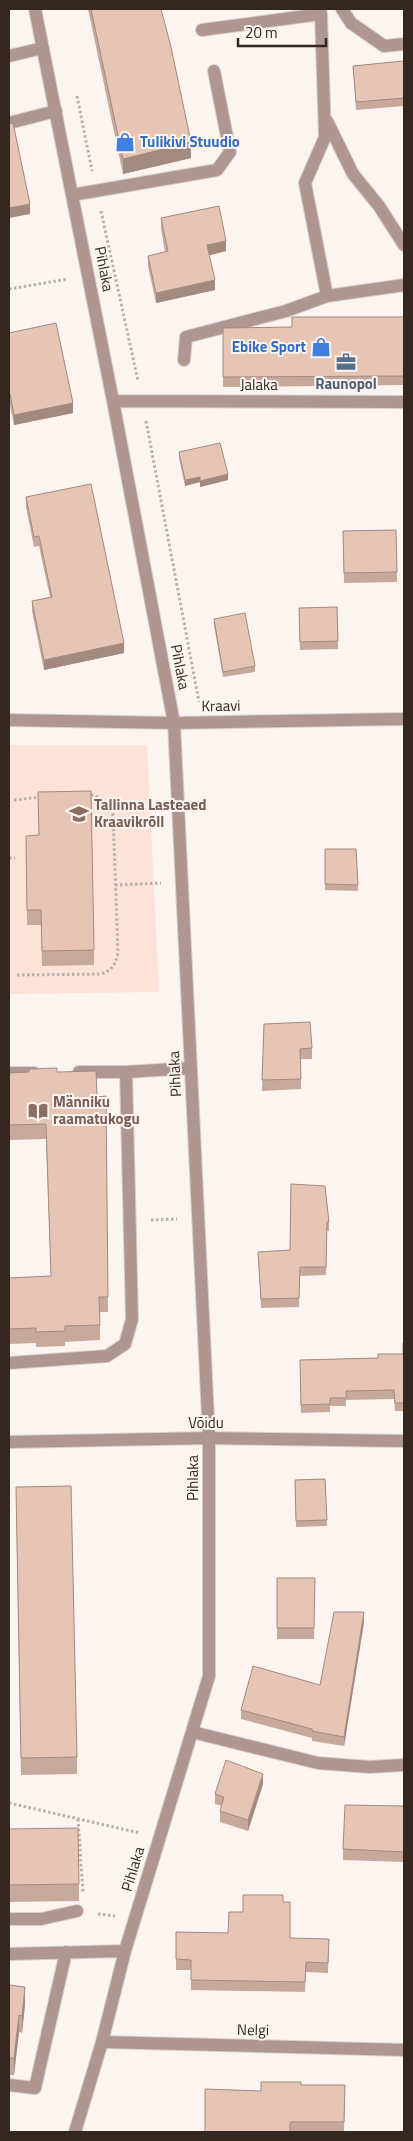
<svg xmlns="http://www.w3.org/2000/svg" width="413" height="2141" font-family="'Titillium Web',sans-serif">
<style>
.built{fill:#fde3d7}
.lines{fill:none;stroke-linecap:round;stroke-linejoin:round}
.minor-casing{stroke:#d7cfcb;stroke-width:14}
.path{stroke:#b9b0ab;stroke-width:3;stroke-dasharray:2.5 2.5;stroke-linecap:butt}
.minor{stroke:#af9691;stroke-width:12}
.wall{fill:#c7a99c}
.shaded-wall{fill:#a28a7f}
.building{fill:#e7c5b5;stroke:#a28a7f}
.labels{text-anchor:middle;stroke-width:4;stroke-linejoin:round;paint-order:stroke}
.shop-label{font-size:15px;font-weight:bold;fill:#366cbe;stroke:#fbf4f0;text-anchor:start}
.street-label{font-size:15px;fill:#342721;stroke:#fbf4f0}
.service-label{font-size:15px;font-weight:bold;fill:#4e5e75;stroke:#fbf4f0}
.education-label{font-size:15px;font-weight:bold;fill:#785e54;stroke:#fbf4f0;text-anchor:start}
</style>
<rect width="100%" height="100%" fill="#fbf4f0"/>
<path class="built" d="M9 745H147L159 992 9 994Z"/>
<g class="lines">
<defs>
<path id="minor" d="M35 9 113 401 174 723 209 1438V1676L125 1951 102 2042 75 2132
M342 9 351 23 384 46 404 44
M321 14 325 137 305 183 327 296 404 285
M202 30 321 14 320 9
M9 56 43 48
M327 121 353 174 379 206 404 245
M9 123 56 111
M72 195 217 170 230 152 214 71
M184 360 186 337 286 311 327 296
M113 401 404 402
M9 720 174 723 404 719
M79 1072H126L191 1068
M9 1073H34
M9 1363 107 1356 125 1344 132 1319 126 1072
M9 1442 209 1438 404 1441
M192 1732 318 1763 369 1767 404 1765
M9 1919H41L77 1911
M9 1954 125 1951
M102 2042 404 2050
M9 2085 35 2088 66 1952"/>
</defs>
<use href="#minor" class="minor-casing"/>
<path class="path" d="M77 96 92 171
M101 211 138 381
M9 289 68 279
M146 421 199 702
M14 800 41 797
M9 858H15
M115 885 161 883
M17 975 101 974C113 970 115 965 118 953L113 815C108 802 101 796 87 794
M151 1220 177 1219
M9 1803 140 1833
M78 1819 83 1893
M98 1914 115 1916"/>
<use href="#minor" class="minor"/>
</g>
<path class="wall" d="M88 9H161L191 158 123 174Z
M404 61V106L356 110 353 66Z
M161 218 226 251 209 255 215 290 156 303 148 266V256L165 252 161 229Z
M404 317V385L223 387V328L292 327Z
M9 333 73 413 14 425 10 405H9Z
M179 452 228 480 200 487V482L185 486 179 458Z
M26 497 124 653 44 670 32 611V601L50 597 39 546 34 547 26 507Z
M396 530 397 582 344 583 343 531Z
M337 607 338 649 300 650 299 616Z
M214 619 255 666V672L223 677 214 625Z
M26 836 94 950V965L42 966 41 925H27Z
M325 849H356L358 891 325 890Z
M264 1024 312 1048V1059H301V1089L262 1091Z
M57 1072 97 1097 106 1096 108 1312H100V1340L65 1342V1346L36 1347V1343L9 1344V1278L51 1276 46 1139 9 1140V1073Z
M291 1184 329 1222V1231H327L326 1275 300 1276 299 1307 261 1308 258 1252 290 1250Z
M404 1343V1411H395L394 1399 346 1400V1406H330V1412L301 1413 300 1360 378 1358 403 1354Z
M325 1479 327 1526 296 1527 295 1480Z
M16 1504 77 1757V1774L21 1775Z
M277 1578H315L314 1639H277Z
M364 1622 344 1746 312 1741V1738L241 1719V1710L320 1685Z
M263 1784 248 1831 220 1822V1811L222 1806 215 1804V1794Z
M404 1806V1862L343 1860V1849Z
M9 1829 79 1884V1901L9 1902Z
M283 1902 290 1938 329 1939 328 1973 306 1972 305 1992 191 1990V1970H176V1932L228 1933 243 1912Z
M9 1985 25 2004 22 2033 19 2032 14 2075H9Z
M301 2085H345L344 2131H290L261 2091Z"/>
<path class="shaded-wall" d="M191 142V158L123 174V159Z
M30 204V214L9 218V208Z
M226 241V251L207 256V245Z
M215 280V290L156 303V293Z
M10 394V405H9V395Z
M73 403V413L14 425V415Z
M228 474V480L200 487V481Z
M200 477V482L185 486V480Z
M124 643V653L44 670V660Z
M364 1612V1622L344 1746V1737Z
M263 1774V1784L248 1831V1820Z
M25 1987V2004L22 2033V2016Z
M19 2015V2032L14 2075V2058Z"/>
<path class="building" d="M91 9H161L171 47 191 142 123 159Z
M404 61V98L356 102 353 66Z
M13 123 30 204 9 208V124Z
M219 206 226 241 207 245 215 280 156 293 148 256 168 251 161 218Z
M292 317H404V376L223 377V328L292 327Z
M56 323 73 403 14 415 10 394 9 395V333Z
M220 443 228 474 200 481V477L185 480 179 452Z
M91 484 124 643 44 660 32 601 52 597 39 536 34 537 26 497Z
M396 530 397 572 344 573 343 531Z
M337 607 338 641 300 642 299 608Z
M245 613 255 666 223 672 214 619Z
M91 791 94 950 42 951 41 910H27L26 836 39 835 38 792Z
M325 849H356L358 885 325 884Z
M310 1022 312 1048 300 1049 301 1079 262 1080 264 1024Z
M57 1068V1072L96 1071 97 1097 106 1096 108 1297H99L100 1325 65 1326V1331L36 1332V1328L9 1329V1278L51 1276 46 1124 9 1125V1073L29 1072V1069Z
M291 1184 325 1186 329 1222H327L326 1267H300L299 1298 261 1299 258 1252 290 1250Z
M403 1343H404V1403H395L394 1390 346 1391V1398H330V1404L301 1405 300 1360 378 1358V1354H403Z
M325 1479 327 1520 296 1521 295 1480Z
M71 1486 77 1757 21 1758 16 1487Z
M277 1578H315L314 1628H277Z
M334 1612H364L344 1737 312 1731V1729L241 1710 253 1666 320 1685Z
M226 1760 263 1774 248 1820 220 1811 224 1797 215 1794Z
M345 1805 404 1806V1852L343 1849Z
M78 1828 79 1884 9 1885V1829Z
M243 1895H283V1902H290V1938L329 1939 328 1963 306 1962 305 1982 191 1980V1960L176 1959V1932L228 1933 229 1912H243Z
M9 1985 25 1987 22 2016 19 2015 14 2058H9Z
M261 2082H301V2085H345L344 2122H290V2132H205V2089L261 2091Z"/>
<defs>
<symbol id="shop-bare" viewBox="-9 -9 18 18"><path d="M-5-2.5h2.3a2.7 3.5 0 0 1 5.4 0H5L5.5 6h-11ZM-1.5-2.5h3a1.5 2.3 0 0 0-3 0Z" fill="#3f7fe0" stroke="#fbf4f0" stroke-width="2.5" paint-order="stroke"/></symbol>
<symbol id="office-bare" viewBox="-9 -9 18 18"><path d="M-6-3h4V-5.5h4V-3h4V5H-6ZM-1-4.5V-3h2v-1.5ZM-6 0V1H6V0Z" fill="#5c6f8a" stroke="#fbf4f0" stroke-width="2.5" paint-order="stroke"/></symbol>
<symbol id="school-bare" viewBox="-9 -9 18 18"><path d="M0-5L7-2L0 1L-7-2ZM-4 1L0 2.5L4 1V4Q0 6-4 4Z" fill="#8d6e63" stroke="#fbf4f0" stroke-width="2.5" paint-order="stroke"/></symbol>
<symbol id="library-bare" viewBox="-9 -9 18 18"><path d="M-6-4Q-3-5.5-.7-3.5V5Q-3 3-6 4ZM6-4Q3-5.5 .7-3.5V5Q3 3 6 4Z" fill="#8d6e63" stroke="#fbf4f0" stroke-width="2.5" paint-order="stroke"/></symbol>
</defs>
<g fill-rule="evenodd">
<use href="#shop-bare" x="111" y="128" width="28" height="28"/>
<use href="#shop-bare" x="307" y="333" width="28" height="28"/>
<use href="#office-bare" x="332" y="348" width="28" height="28"/>
<use href="#school-bare" x="65" y="800" width="28" height="28"/>
<use href="#library-bare" x="24" y="1097" width="28" height="28"/>
</g>
<g class="labels">
<g class="shop-label">
<text x="140" y="147">Tulikivi Stuudio</text>
<text x="306" y="352" text-anchor="end">Ebike Sport</text>
</g>
<g class="street-label">
<text transform="translate(104 269) rotate(79)" y="5">Pihlaka</text>
<text x="259" y="390">Jalaka</text>
<text transform="translate(180 667) rotate(79)" y="5">Pihlaka</text>
<text transform="translate(221 706) rotate(-1)" y="5">Kraavi</text>
<text transform="translate(175 1074) rotate(-93)" y="5">Pihlaka</text>
<text x="206" y="1428">Võidu</text>
<text transform="translate(193 1478) rotate(-90)" y="5">Pihlaka</text>
<text transform="translate(133 1869) rotate(-73)" y="5">Pihlaka</text>
<text transform="translate(253 2030) rotate(1)" y="5">Nelgi</text>
</g>
<g class="service-label">
<text x="346" y="389">Raunopol</text>
</g>
<g class="education-label">
<text x="94" y="810">Tallinna Lasteaed<tspan x="94" dy="17">Kraavikrõll</tspan></text>
<text x="53" y="1107">Männiku<tspan x="53" dy="17">raamatukogu</tspan></text>
</g>
</g>
<rect width="413" height="2141" fill="none" stroke="#342721" stroke-width="20"/>
<path d="M238 38v8h88v-8" fill="none" stroke="#342721" stroke-width="2.5"/>
<text x="245" y="38" font-size="15" fill="#342721" stroke="#fbf4f0" stroke-width="4" paint-order="stroke">20 m</text>
</svg>
